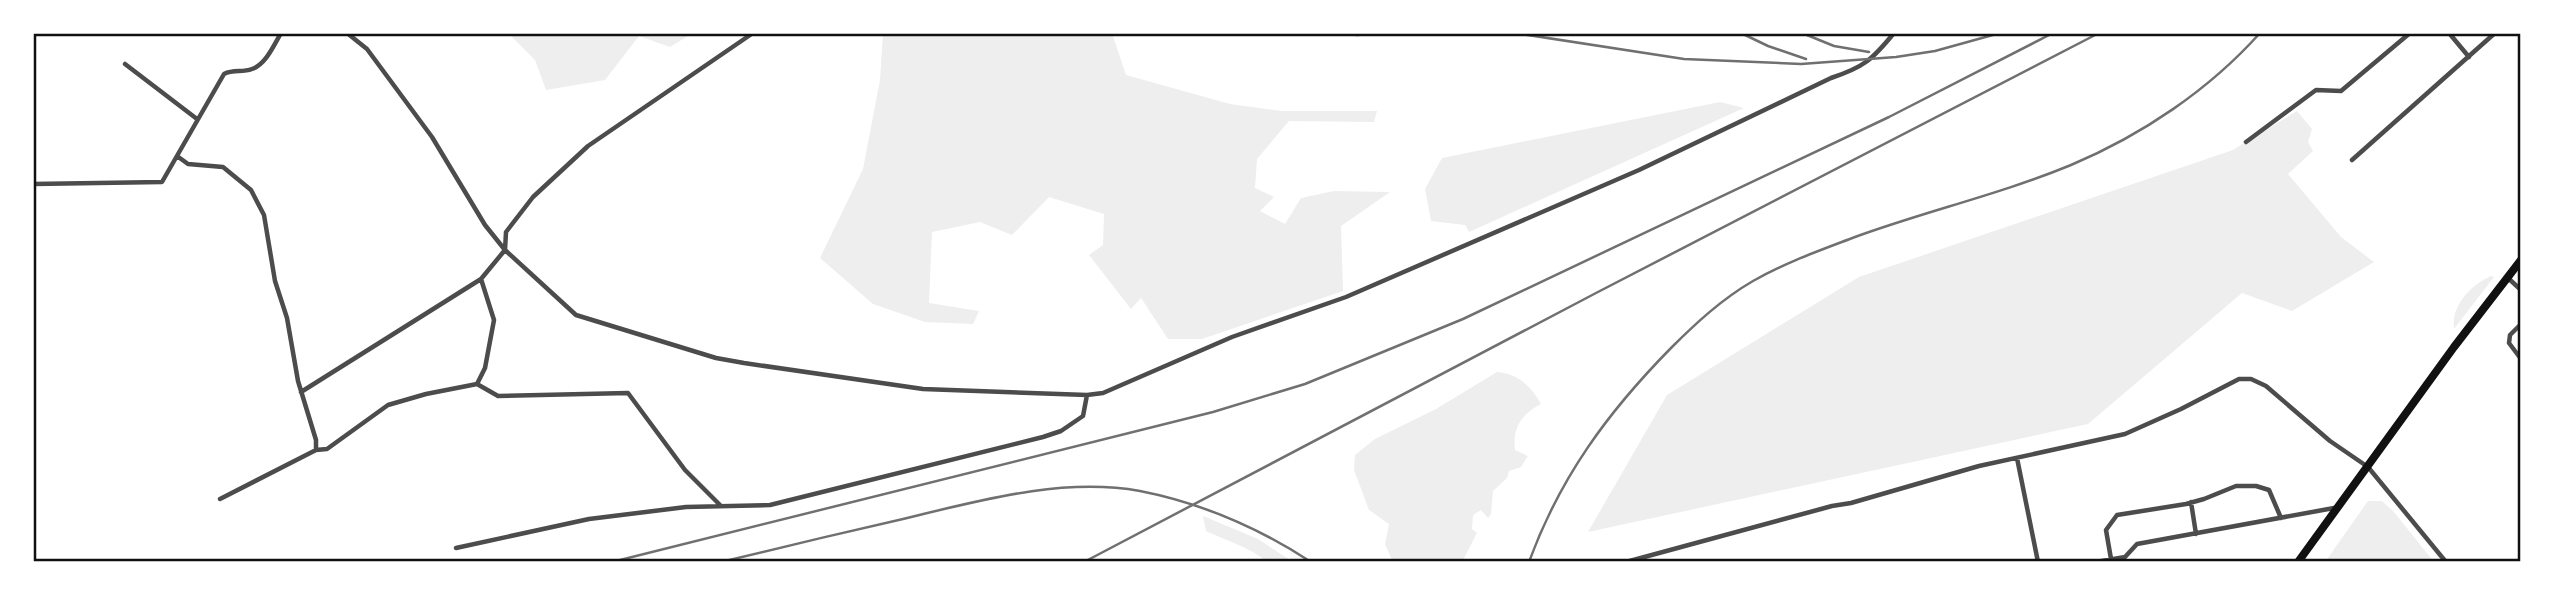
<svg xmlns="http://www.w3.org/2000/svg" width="2554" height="595" font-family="Commissioner,sans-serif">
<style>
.green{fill:#eee}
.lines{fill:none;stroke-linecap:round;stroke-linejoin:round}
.minor{stroke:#4c4c4c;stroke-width:4.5}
.trunk{stroke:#111;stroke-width:8}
.rail{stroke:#707070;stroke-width:2.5}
.neatline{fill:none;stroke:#111;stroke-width:2.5}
</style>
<rect width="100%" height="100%" fill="#fff"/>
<path class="green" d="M508 33H693L670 47 639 36 605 80 546 90 535 60Z
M883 33H1112L1126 75 1230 104 1282 111H1377L1374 122 1289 121 1257 159 1255 188 1274 197 1260 211 1285 224 1301 198 1334 191 1390 192 1341 226 1343 291 1202 339H1168L1141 298 1131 309 1089 255 1103 245 1104 214 1049 197 1012 235 980 222 932 232 929 303 979 311 973 324 925 322 873 304 820 258 863 169 880 80Z
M1720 102 1744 108 1469 232 1465 225 1431 221 1425 189 1442 158Z
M2297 111 2312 129 2308 142 2313 151 2288 174 2341 237 2374 262 2292 311 2242 293 2088 424 1588 532 1667 395 1859 277 2233 150Z
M2491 276 2494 277 2454 329C2451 305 2471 285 2491 276Z
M1497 372C1517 373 1532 387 1541 404 1522 414 1512 427 1515 450L1528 456 1521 467 1509 471 1507 478 1493 491 1491 514 1488 518 1481 510 1473 515 1472 529 1477 533 1462 562H1393L1385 544 1389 524 1369 510 1354 470 1355 455 1375 439 1436 409Z
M2368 501H2382L2394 512 2434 562H2325Z
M1203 516 1258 539 1293 562H1267C1250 547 1227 541 1206 531Z"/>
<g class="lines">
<path class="minor" d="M347 33 367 49 432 137 485 225 505 250 576 315 716 358 744 363 923 389 1087 395 1103 393 1232 337 1346 297 1639 170 1831 78C1864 67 1872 60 1894 33
M2449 33 2469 57
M125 64 197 119
M2246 142 2316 90 2341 91 2410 33
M177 156 188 164 223 167 251 190 264 215 275 281 287 318 298 381 316 440V450
M2352 160 2495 33
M33 184 162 182 224 74C234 69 242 73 252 69 266 64 274 45 281 33
M2508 278 2521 290
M481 279 505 250 506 232 533 197 588 146 753 33
M2521 324 2510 335 2509 343 2521 359
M301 392 481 279 494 320 485 368 477 384
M2017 458 2038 562
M220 499 316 450 327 449 388 405 426 394 477 384 498 396 628 393 685 470 720 505
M2191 502 2196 534
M456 548 589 519 686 507 770 505 1043 437 1061 431 1083 416 1087 395
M2111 559 2106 530 2117 515 2186 504 2204 499 2236 486H2256L2269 490 2281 518
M1626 562 1832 506 1851 503 1979 466 2125 434 2181 409 2239 379H2251L2266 386 2330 441 2368 467 2446 562
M2096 562 2125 557 2137 544 2334 508"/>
<path class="trunk" d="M2298 562 2454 347 2521 260"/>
<path class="rail" d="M1515 33 1684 59 1801 64 1896 57 1935 51 2000 33
M1741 33 1768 46 1806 59
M1802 33 1834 46 1869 52
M1356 35 1398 33
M612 562 1213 412 1305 384 1463 319 1889 117 2053 33
M721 562C782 547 842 533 903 519 978 501 1061 477 1140 491 1201 503 1259 528 1311 562
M1084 562 1596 293 2099 33
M1529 562C1560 477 1608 412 1671 348 1696 323 1722 299 1753 281 1784 263 1821 250 1855 237 1926 211 2001 194 2071 165 2142 135 2209 90 2260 33"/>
</g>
<rect width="2554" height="595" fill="none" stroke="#ffffff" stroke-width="70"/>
<rect x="35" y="35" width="2484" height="525" class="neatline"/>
</svg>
